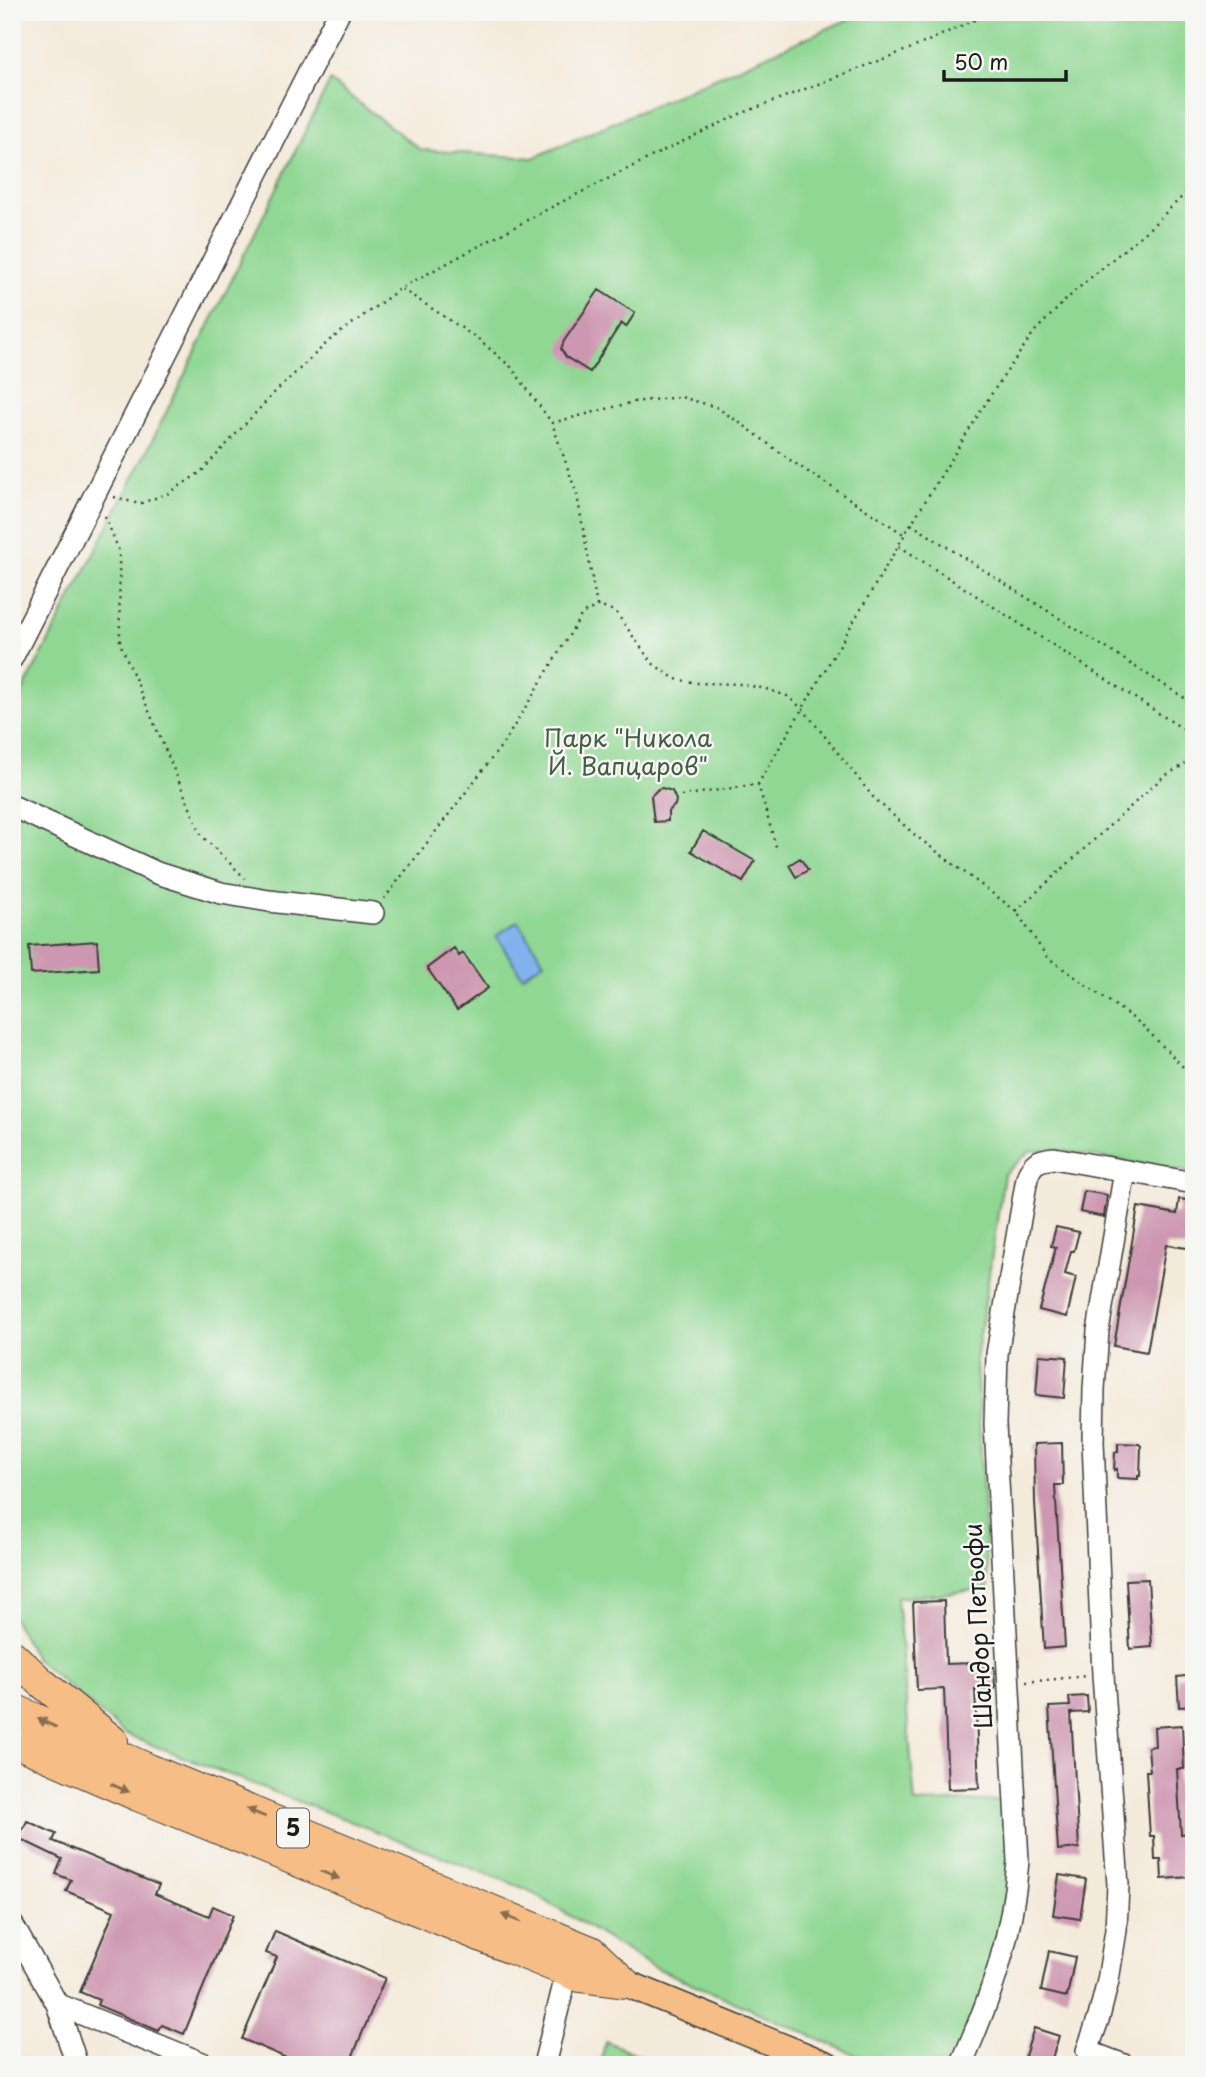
<svg xmlns="http://www.w3.org/2000/svg" width="1206" height="2077" font-family="'Playpen Sans',sans-serif">
<style>
.green{fill:#8fd793;stroke:#567a58;stroke-width:2}
.water{fill:#81b2ed;stroke:#4e6784;stroke-width:2}
.building{fill:#cd97b1}
.lines{fill:none;stroke-linecap:round;stroke-linejoin:round}
.minor-casing{stroke:#3c3b38;stroke-width:24}
.major-casing{stroke:#3c3b38;stroke-width:29}
.highway-casing{stroke:#3c3b38;stroke-width:32}
.path{stroke:#3c3b38;stroke-width:2.5;stroke-dasharray:2 5;stroke-linecap:butt}
.minor{stroke:#fff;stroke-width:21}
.major{stroke:#f6be86;stroke-width:26}
.highway{stroke:#f6be86;stroke-width:30}
.oneway{fill:#896d51}
.labels{text-anchor:middle;stroke-width:5;stroke-linejoin:round;paint-order:stroke}
.shield{fill:#f6f6f2;stroke:#5d5d5c;stroke-width:2}
.shield-label{font-size:23px;font-weight:bold;fill:#1c1c1c}
.park-label{font-size:24px;fill:#445d46;stroke:#f6f6f2}
.street-label{font-size:24px;fill:#1c1c1c;stroke:#f6f6f2}
</style>
<rect width="100%" height="100%" fill="#f6f6f2"/>
<filter id="ink" filterUnits="userSpaceOnUse"><feTurbulence type="fractalNoise" baseFrequency=".0143" numOctaves="2"/><feDisplacementMap in="SourceGraphic" scale="14" xChannelSelector="R" yChannelSelector="G"/><feConvolveMatrix kernelMatrix="1 2 1 2 8 2 1 2 1" color-interpolation-filters="sRGB"/></filter>
<filter id="wash" filterUnits="userSpaceOnUse"><feTurbulence type="fractalNoise" baseFrequency=".00686" numOctaves="4" result="noise"/><feDisplacementMap in="SourceGraphic" scale="28" xChannelSelector="R" yChannelSelector="G"/><feGaussianBlur stdDeviation="1.57" result="paint"/><feColorMatrix in="noise" values="0 0 0 0 0 0 0 0 0 0 0 0 0 0 0 0 0 1.4 0 .05"/><feComposite in="paint" operator="in"/></filter>
<g filter="url(#wash)">
<rect width="100%" height="100%" fill="#f4eada"/>
<path class="green" d="M865 12H1194V1173L1058 1150 1030 1151 1004 1174 976 1361 988 1589 897 1598 915 1803 1012 1800 1009 1916 958 2065H878L650 1965 526 1889 126 1735 35 1658 12 1616V712L146 453 330 81 421 150 533 158Z
M605 2041 663 2065H601Z"/>
<path class="water" d="M518 921 544 962 522 976 496 936Z"/>
<g id="blocks">
<path class="building" d="M599 290 635 313 626 327 621 323 590 372 566 357 561 349 564 341Z
M662 788 672 791 676 800 675 805 668 812V821L654 822 651 796 658 789Z
M703 831 755 861 743 882 691 851Z
M800 858 808 870 796 877 789 865Z
M97 941 99 969 31 974 29 946Z
M454 948 459 956 463 953 488 988 457 1010 427 968Z
M1084 1191 1107 1195 1104 1217 1080 1212Z
M1179 1199 1194 1201V1249L1166 1245 1147 1352 1114 1346 1138 1207 1177 1214Z
M1056 1227 1079 1232 1074 1251H1071L1065 1274 1076 1277 1067 1317 1039 1310 1056 1247 1051 1246Z
M1039 1355 1067 1357 1064 1398 1036 1395Z
M1062 1443 1063 1485H1055L1065 1647 1044 1649 1035 1502 1034 1444Z
M1118 1443 1139 1444 1141 1446 1140 1476H1138V1479L1117 1478V1469L1114 1470 1115 1452H1118Z
M1148 1579 1152 1647 1130 1649 1126 1580Z
M944 1601 946 1664 974 1663V1668L994 1667 995 1689H975L979 1788 948 1789 944 1689 917 1690 913 1602Z
M1194 1675V1706L1179 1707 1177 1677Z
M1087 1696 1088 1712 1071 1713 1079 1848 1058 1850 1049 1707 1070 1706 1069 1697Z
M1182 1725 1184 1769H1177L1181 1834 1188 1833 1190 1877 1162 1879 1161 1860H1155L1154 1836H1150L1146 1771H1150L1148 1747 1155 1746 1154 1727Z
M27 1821 56 1834 53 1841 159 1885 155 1894 209 1916 213 1906 233 1915 184 2034 162 2025 159 2031 97 2005 99 2000 80 1992 114 1911 66 1891 71 1880 56 1874 62 1859 18 1838Z
M1059 1875 1086 1879 1080 1919 1053 1915Z
M275 1931 385 1978 349 2065H303L242 2039 277 1957 266 1953Z
M1049 1951 1075 1957 1067 1997 1041 1991Z
M1034 2028 1059 2036 1050 2065H1022Z"/>
</g>
</g>
<g filter="url(#ink)">
<use href="#blocks" fill-opacity="0" stroke="#3c3b38" stroke-width="2"/>
<g class="lines">
<defs>
<path id="minor" d="M12 658 339 12
M12 806 157 873 221 893 269 901 373 913
M12 1924 57 2004 207 2065
M57 2004 77 2065
M544 2065 570 1960
M961 2065C992 1994 1012 1939 1018 1861L995 1424 997 1354 1027 1178C1032 1162 1038 1160 1054 1158L1194 1183
M1124 2065 1087 2051 1099 2017 1108 1981 1116 1930 1118 1885 1103 1675 1093 1442 1094 1389 1098 1331 1125 1171"/>
<path id="major" d="M625 1983 827 2065"/>
<path id="highway" d="M12 1655 41 1682 113 1741
M12 1708 149 1769 591 1951 625 1983
M12 1741 138 1796 580 1977 625 1983"/>
</defs>
<use href="#minor" class="minor-casing"/>
<use href="#major" class="major-casing"/>
<use href="#highway" class="highway-casing"/>
<path class="path" d="M402 289 477 338 511 367 552 423
M114 497 139 504 169 493 201 472 273 394 330 340 401 288 546 210 669 148 740 114 917 46 992 12
M105 516 119 551 120 643 202 836 245 878
M911 524 1194 704
M899 546 1194 736
M597 606 577 495 552 423 633 402 681 397 716 407 746 427 790 460 905 535
M758 784 777 850
M681 796 758 784 911 524 992 393 1034 332 1075 291 1151 227 1194 185
M384 899 505 741 582 614 597 606 615 611 652 663 675 679 698 683 741 684 766 689 787 696 803 709 873 797 916 836 1016 911 1047 957 1141 1024 1194 1078
M1016 911 1163 777 1194 759
M1026 1682 1086 1676"/>
<use href="#minor" class="minor"/>
<use href="#major" class="major"/>
<use href="#highway" class="highway"/>
</g>
<defs><path id="oneway-solid" d="M-6-.8H1V-3.2L6.5 0L1 3.2V.8H-6Z" transform="scale(1.75)"/></defs>
<g class="oneway">
<use href="#oneway-solid" transform="translate(47 1723) rotate(-156)"/>
<use href="#oneway-solid" transform="translate(120 1788) rotate(23)"/>
<use href="#oneway-solid" transform="translate(256 1813) rotate(-158)"/>
<use href="#oneway-solid" transform="translate(330 1875) rotate(22)"/>
<use href="#oneway-solid" transform="translate(511 1918) rotate(-158)"/>
</g>
</g>
<g class="labels">
<rect class="shield" x="277" y="1808.5" width="32" height="39" rx="5"/>
<g class="shield-label">
<text x="293" y="1836">5</text>
</g>
<g class="park-label">
<text x="628" y="747">Парк "Никола<tspan x="628" dy="28">Й. Вапцаров"</tspan></text>
</g>
<g class="street-label">
<text transform="translate(979 1626) rotate(-93)" y="8">Шандор Петьофи</text>
</g>
</g>
<rect width="1206" height="2077" fill="none" stroke="#f6f6f2" stroke-width="42"/>
<path d="M944 70v10h122v-10" fill="none" stroke="#1c1c1c" stroke-width="3.5"/>
<text x="954" y="70" font-size="21" fill="#1c1c1c" stroke="#f6f6f2" stroke-width="5" paint-order="stroke">50 m</text>
</svg>
